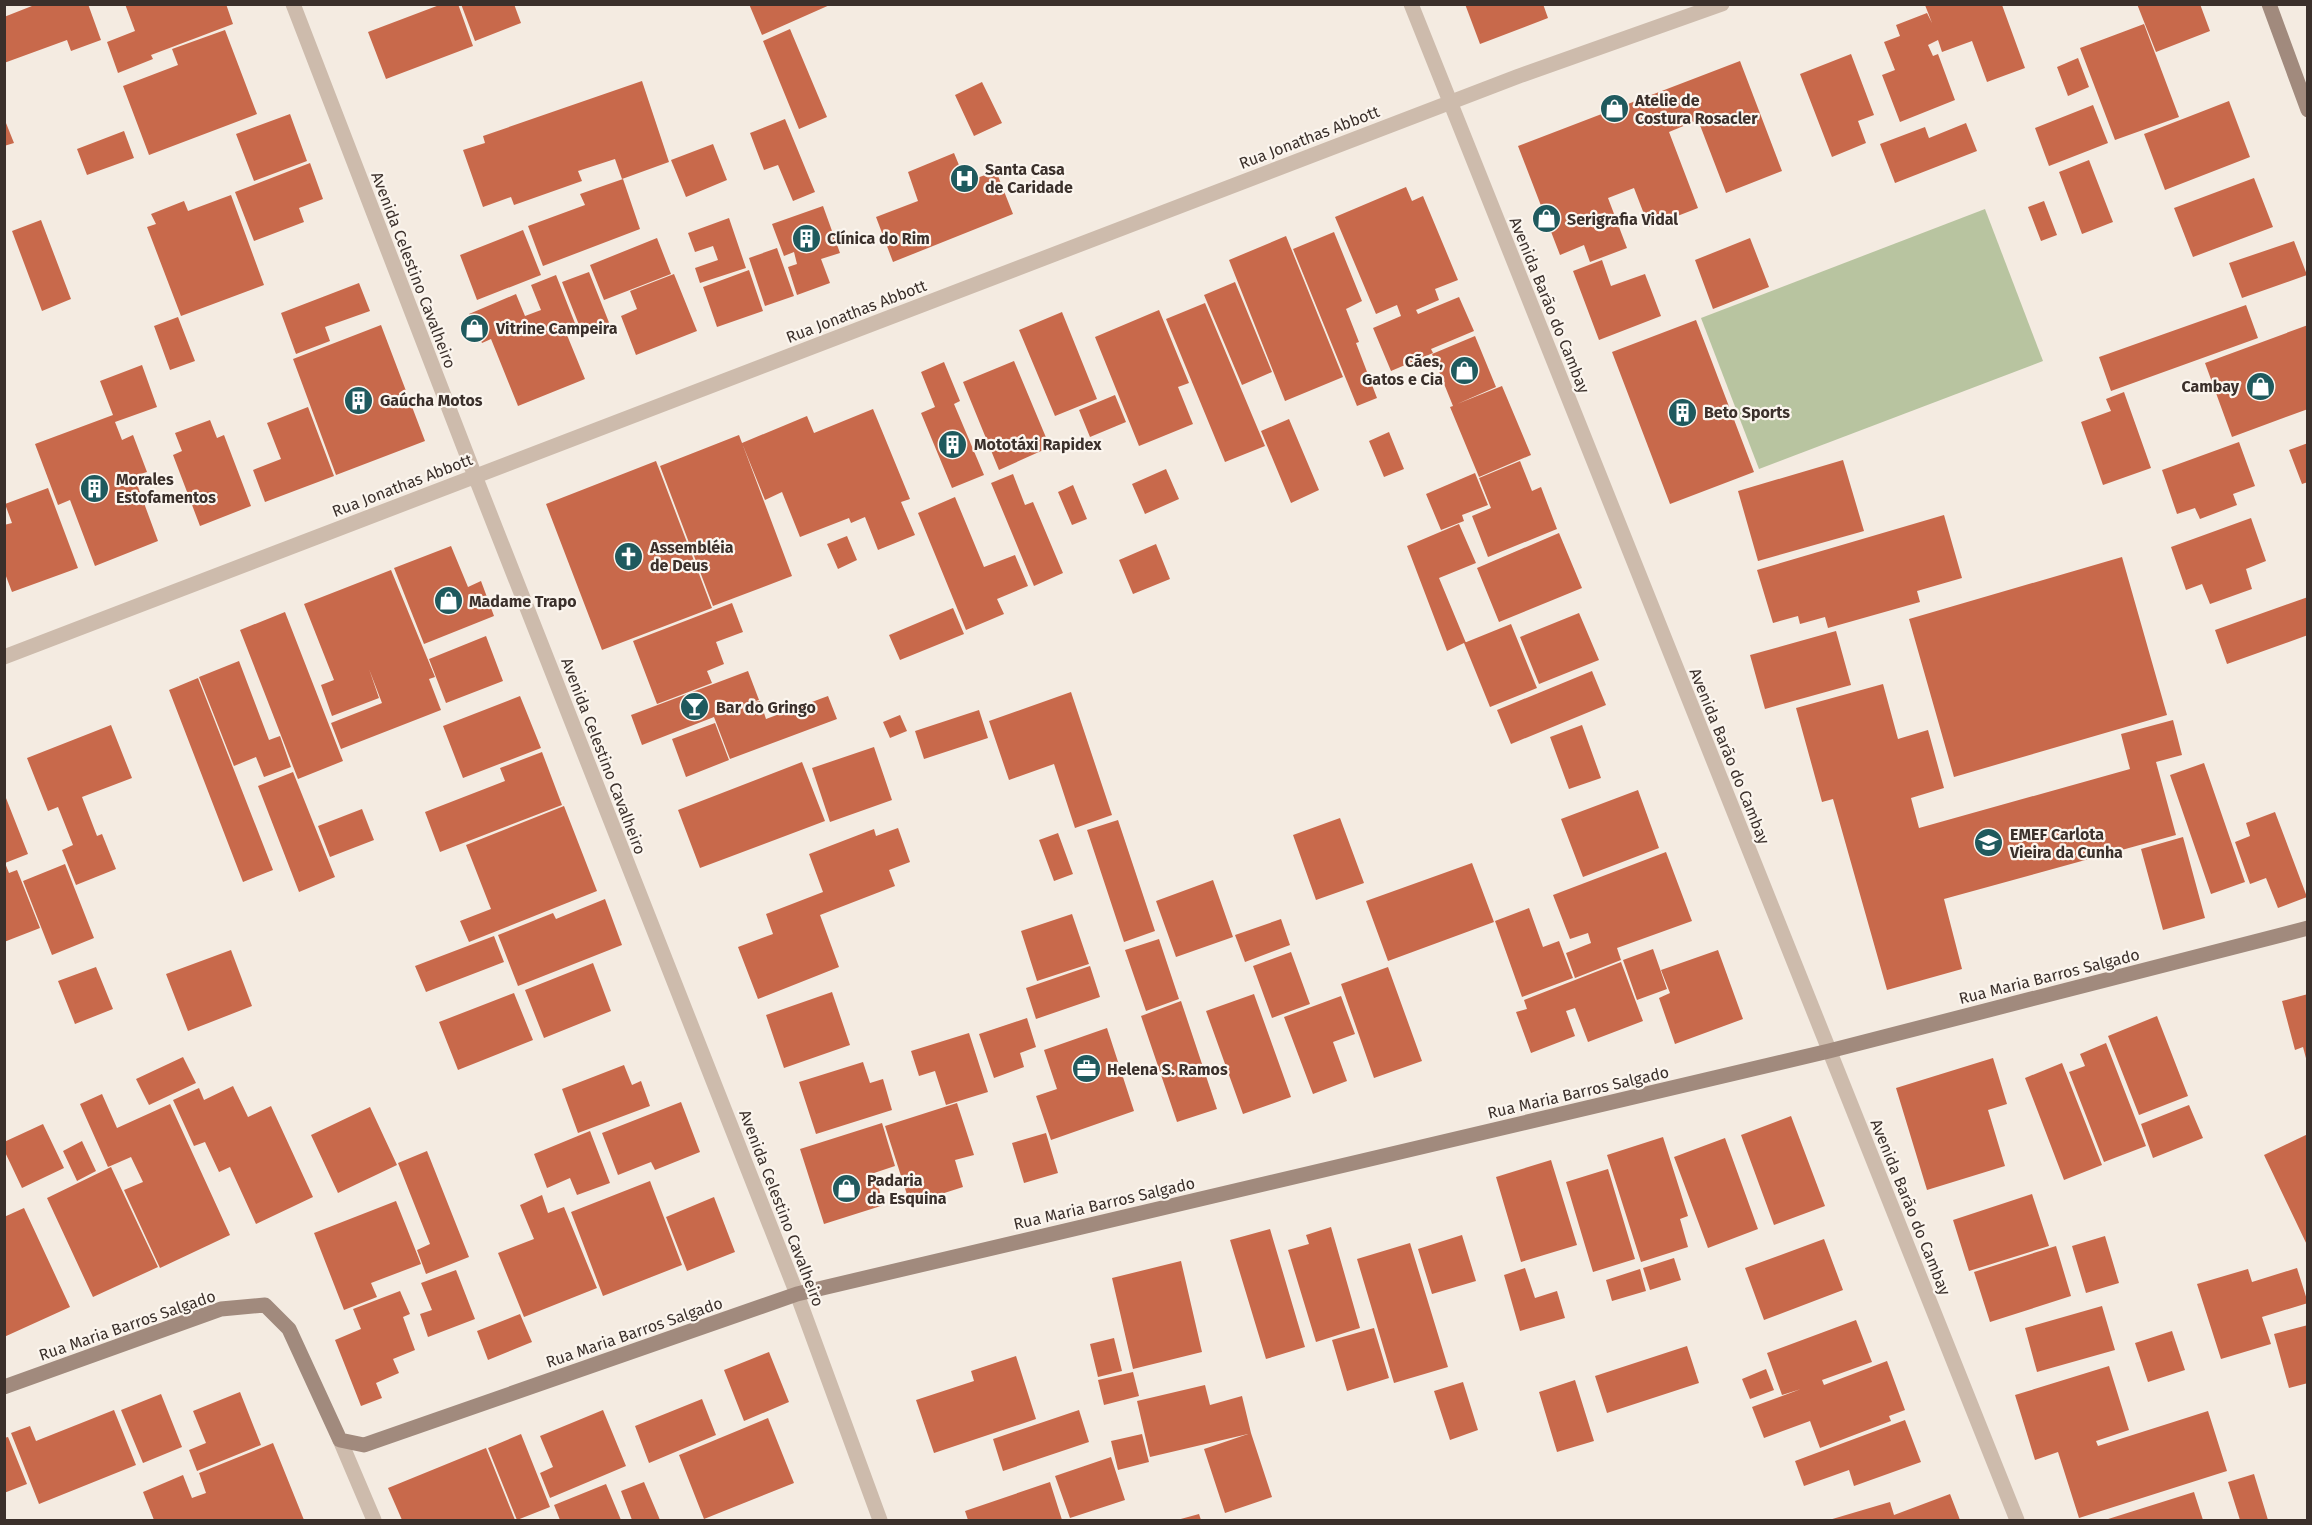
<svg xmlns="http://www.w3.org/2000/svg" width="2312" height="1525" font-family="'Fira Sans',sans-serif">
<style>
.green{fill:#b8c4a0}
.building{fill:#c8694b}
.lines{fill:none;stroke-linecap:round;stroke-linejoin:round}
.street{stroke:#cdbbac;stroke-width:15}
.secondary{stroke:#a18a7d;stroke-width:15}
.labels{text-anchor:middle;stroke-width:4.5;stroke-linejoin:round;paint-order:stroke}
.poi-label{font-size:16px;font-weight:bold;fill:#3b302b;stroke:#fbf5ee;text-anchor:start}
.street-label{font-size:16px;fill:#3b302b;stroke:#fbf5ee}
</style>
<rect width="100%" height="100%" fill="#f4ebe1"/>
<path class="green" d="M1985 209 2043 361 1759 469 1701 318Z"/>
<path class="building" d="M37 4H88L101 40 71 51 67 40 4 63V17Z
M125 4H226L233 24 151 55 153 59 118 73 107 42 135 31Z
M442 4H458L473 46 386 79 368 32Z
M461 4H514L521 23 475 41Z
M749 4H832L762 35Z
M1465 4H1543L1548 18 1480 44Z
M2137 4H2200L2210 31 2156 52Z
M1925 5H2002L2025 68 1987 82 1972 41 1942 52 1938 40 1928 45 1933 56 1938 54 1955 100 1900 122 1882 75 1895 70 1884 42 1900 36 1896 25 1927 13 1932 23Z
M2144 24 2179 117 2115 140 2080 48Z
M790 29 827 117 799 129 763 41Z
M225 30 257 114 149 155 123 86 178 65 172 49Z
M1851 54 1874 115 1858 121 1866 143 1832 157 1800 74Z
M2078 58 2089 87 2068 96 2057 67Z
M1740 61 1782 171 1726 193 1698 120 1669 132 1698 208 1649 227 1634 188 1608 198 1627 248 1590 262 1584 245 1560 255 1518 146Z
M642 81 669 162 622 179 615 159 578 171 582 181 514 205 511 197 483 207 463 150 485 143 483 136Z
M982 82 1002 123 974 136 955 95Z
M2229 101 2250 157 2165 190 2144 134Z
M2093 105 2108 143 2049 166 2035 128Z
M290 114 307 161 254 181 236 134Z
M4 118 14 143 4 146Z
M785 119 815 192 793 201 778 165 764 170 750 133Z
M1966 123 1977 151 1895 183 1880 144 1925 127 1929 138Z
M124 131 134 158 87 175 77 149Z
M713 144 727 180 686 197 671 160Z
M954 153 966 182 996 171 1013 214 893 262 876 217 918 201 908 172Z
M2089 160 2113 222 2082 234 2059 172Z
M310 163 323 199 299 208 304 222 254 241 235 192Z
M2254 178 2273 227 2193 257 2174 208Z
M623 179 640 229 543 266 528 226 585 205 580 194Z
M1406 187 1412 201 1423 196 1458 280 1435 289 1439 300 1416 310 1418 314 1459 297 1474 331 1431 349 1433 353 1391 371 1373 328 1401 316 1397 305 1376 314 1335 217Z
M231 195 264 285 181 316 147 227 156 224 151 214 184 201 188 211Z
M2044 201 2057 235 2041 241 2028 207Z
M823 206 840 253 821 259 830 283 797 295 788 267 797 264 794 252 784 256 772 224Z
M729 218 746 268 700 283 695 268 718 260 713 246 695 252 688 233Z
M41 220 71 299 42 311 12 231Z
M523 230 541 275 477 300 460 255Z
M1334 232 1362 301 1346 309 1359 342 1356 343 1377 398 1357 406 1293 249Z
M1286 236 1343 377 1285 401 1229 260Z
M657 238 671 274 604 300 590 265Z
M1750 238 1769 287 1713 309 1695 260Z
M2294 241 2307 275 2242 298 2229 263Z
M777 248 794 296 765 306 749 258Z
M1602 260 1611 286 1645 274 1661 316 1599 340 1573 271Z
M749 270 763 311 717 327 703 287Z
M589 272 610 325 583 335 562 282Z
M674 274 697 331 636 355 621 316 637 309 630 291Z
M556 275 578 331 567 335 585 379 518 406 491 339 482 343 469 314 516 294 525 316 541 310 531 285Z
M1235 282 1272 372 1242 385 1204 295Z
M359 283 370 311 325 327 330 341 296 354 281 313Z
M1205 303 1265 446 1225 462 1166 319Z
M2246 305 2258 338 2111 391 2099 357Z
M1159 310 1189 383 1178 387 1193 424 1139 446 1095 337Z
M1062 312 1097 399 1055 416 1019 330Z
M178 317 195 361 170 370 154 326Z
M1696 320 1754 472 1670 504 1612 352Z
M381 325 425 441 336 475 293 359Z
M2308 325V409L2232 437 2205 363Z
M1475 336 1496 387 1457 404 1502 386 1531 455 1479 477 1450 407 1453 406 1432 354Z
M1014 361 1050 447 999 470 963 382Z
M944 362 960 401 954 404 984 475 952 488 921 413 935 407 921 372Z
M142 365 157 407 115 422 122 440 133 435 147 472 134 476 158 541 95 566 70 500 58 505 35 444 113 415 100 381Z
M2124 392 2151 468 2103 485 2081 422 2111 411 2106 399Z
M1115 395 1126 422 1090 437 1079 410Z
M308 407 334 476 265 502 253 470 281 459 267 423Z
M873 409 910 499 901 502 915 535 878 550 865 517 851 523 849 518 800 537 782 492 765 500 742 443 807 416 814 433Z
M1289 419 1319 490 1291 503 1261 431Z
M210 420 217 438 224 435 251 506 200 526 173 455 182 451 175 433Z
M1389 432 1404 469 1384 477 1369 441Z
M739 435 792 576 713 606 660 466Z
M2239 442 2255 486 2233 494 2237 505 2200 519 2195 508 2177 514 2162 470Z
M2308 443V482L2302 484 2289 450Z
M1843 460 1864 531 1758 561 1738 491Z
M656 461 712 608 602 650 546 504Z
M1520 461 1532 491 1541 487 1557 529 1488 557 1472 516 1491 508 1479 478Z
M1166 469 1179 499 1145 514 1132 484Z
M1475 473 1488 505 1462 515 1464 521 1441 530 1426 494Z
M1013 474 1025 505 1033 502 1063 573 1034 586 991 483Z
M1073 485 1087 519 1072 525 1058 492Z
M48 488 78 568 12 592 4 571V525L12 523 5 504Z
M955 497 984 567 1015 555 1028 586 997 599 1004 614 966 630 918 513Z
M1944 515 1962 578 1917 591 1920 602 1828 628 1825 617 1800 624 1798 616 1773 623 1757 570Z
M2251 518 2266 561 2246 569 2252 589 2210 604 2202 584 2186 590 2171 547Z
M1459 524 1476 563 1439 578 1466 643H1464L1511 624 1537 688 1490 707 1464 643 1447 651 1407 546Z
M1559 533 1582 588 1499 622 1477 568Z
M847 536 857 560 838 569 827 544Z
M1156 544 1170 579 1133 594 1119 560Z
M451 546 468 587 481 581 494 616 424 644 394 568Z
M2122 557 2167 715 1954 777 1909 619Z
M391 570 435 677 429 679 441 710 341 749 331 723 382 703 369 669 379 698 332 716 321 685 334 680 304 604Z
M2308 597V635L2227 664 2215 630Z
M732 603 743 632 716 642 724 664 707 671 712 683 657 704 633 641Z
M953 608 964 634 900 660 889 635Z
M285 612 343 761 298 779 240 630Z
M1579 613 1599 660 1539 684 1520 637Z
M1836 631 1851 685 1765 709 1750 655Z
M486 636 503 681 446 703 429 659Z
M239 661 269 740 280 736 291 767 264 777 256 757 234 766 199 677Z
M748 671 759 700 750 703 760 701 766 719 828 696 837 719 730 759 714 717 642 745 631 715Z
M1592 671 1606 705 1511 744 1497 710Z
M198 678 273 870 243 882 169 690Z
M1883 684 1898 739 1928 730 1944 788 1911 798 1919 828 2130 769 2121 734 2173 720 2182 755 2156 762 2176 835 1944 899 1962 969 1887 990 1833 799 1822 802 1796 708Z
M1071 692 1112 815 1075 828 1054 764 1009 780 989 721Z
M520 696 541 748 463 778 443 726Z
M979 710 988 738 924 759 915 731Z
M900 715 907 731 890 738 883 722Z
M715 723 729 760 686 777 672 739Z
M111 725 132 778 82 797 97 836 102 834 116 869 76 885 62 850 73 845 58 807 48 811 27 758Z
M1582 725 1601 778 1569 789 1550 737Z
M874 747 892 800 830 822 812 768Z
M542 752 562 805 440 852 425 812 505 781 500 768Z
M802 762 825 821 700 868 678 810Z
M2204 763 2245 882 2211 894 2170 775Z
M293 772 335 877 299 892 258 786Z
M1638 790 1659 848 1583 877 1561 819Z
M4 793 28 854 5 863 9 873 17 870 40 928 4 942Z
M564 806 597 891 469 942 460 921 491 909 466 845Z
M362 809 374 840 330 857 318 826Z
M2275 812 2307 897 2278 908 2266 878 2250 884 2235 842 2250 836 2246 823Z
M1340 818 1364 883 1316 900 1293 835Z
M1118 820 1155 931 1124 942 1087 830Z
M898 828 910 862 889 870 895 886 820 915 839 967 758 999 738 947 773 934 766 914 823 892 809 854 874 829 876 836Z
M1058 833 1073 874 1054 881 1039 840Z
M2183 837 2205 918 2163 930 2141 849Z
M1666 852 1692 921 1617 948 1621 960 1575 978 1566 953 1591 943 1588 933 1570 939 1553 895Z
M1472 863 1494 922 1388 961 1366 901Z
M65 864 94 938 52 955 23 881Z
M1213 880 1233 937 1176 957 1156 901Z
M605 899 622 945 518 986 498 935 553 913 556 919Z
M1529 908 1543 947 1559 941 1573 978 1522 997 1495 921Z
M1072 914 1089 964 1037 981 1021 931Z
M1281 919 1290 945 1245 962 1235 935Z
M494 936 504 962 426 992 415 966Z
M1159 939 1179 999 1146 1011 1125 950Z
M1653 949 1667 989 1637 1000 1623 960Z
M231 950 252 1006 188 1031 166 974Z
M1718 950 1743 1019 1675 1044 1659 998 1670 993 1661 970Z
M1291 952 1310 1004 1272 1018 1253 966Z
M1621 962 1643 1021 1588 1042 1575 1008 1566 1011 1575 1036 1531 1053 1516 1012 1527 1009 1524 1000Z
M593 963 611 1011 544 1038 525 990Z
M1090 966 1100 997 1036 1019 1026 988Z
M96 967 113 1009 75 1024 58 981Z
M1388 967 1422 1061 1374 1078 1341 984Z
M832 992 850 1045 784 1068 766 1015Z
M514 993 533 1040 458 1070 439 1022Z
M1254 994 1291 1097 1243 1114 1206 1011Z
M2308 994V1062H2307L2303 1047 2295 1050 2282 1001Z
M1341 996 1355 1034 1333 1042 1347 1081 1313 1094 1284 1017Z
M1181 1001 1217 1109 1177 1122 1141 1016Z
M2157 1016 2188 1096 2139 1115 2108 1036Z
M1027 1018 1036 1047 1020 1053 1024 1067 994 1078 979 1034Z
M1107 1028 1134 1111 1051 1140 1036 1096 1057 1089 1044 1050Z
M969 1033 988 1092 946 1105 935 1071 919 1076 911 1051Z
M2106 1043 2146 1146 2104 1162 2069 1072 2085 1066 2080 1054Z
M183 1057 196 1083 149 1105 136 1079Z
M1993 1058 2007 1104 1988 1110 2005 1166 1927 1190 1896 1088Z
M863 1062 870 1083 883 1079 892 1110 816 1134 799 1082Z
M2062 1063 2102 1165 2064 1180 2025 1078Z
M624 1065 632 1085 641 1081 650 1106 578 1133 562 1089Z
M233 1086 248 1117 271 1106 313 1197 256 1224 230 1167 219 1172 205 1142 194 1146 173 1100 199 1088 204 1100Z
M102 1094 117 1128 170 1104 230 1235 160 1268 124 1190 143 1182 131 1157 108 1167 80 1104Z
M681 1102 700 1152 655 1170 651 1162 618 1175 602 1133Z
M957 1103 974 1155 955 1160 963 1187 910 1204 885 1126Z
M2189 1105 2203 1138 2153 1158 2141 1124Z
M370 1107 397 1165 338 1193 311 1135Z
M1791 1116 1825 1206 1774 1225 1741 1135Z
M882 1123 895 1166 874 1173 884 1205 824 1224 800 1149Z
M43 1124 64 1168 22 1188 4 1150V1142Z
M590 1131 610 1183 577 1195 570 1178 547 1188 534 1154Z
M1046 1133 1058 1173 1024 1183 1012 1143Z
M2308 1134V1247L2264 1155Z
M1663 1137 1688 1216 1680 1219 1688 1247 1641 1262 1607 1155Z
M1725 1138 1758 1229 1708 1248 1674 1157Z
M82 1141 96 1171 77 1181 63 1151Z
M427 1151 469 1257 426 1274 417 1250 430 1244 398 1163Z
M1551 1160 1577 1245 1521 1262 1496 1177Z
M111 1167 158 1267 93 1297 47 1198Z
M1608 1169 1635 1259 1593 1272 1566 1182Z
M650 1181 682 1265 603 1296 571 1212Z
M2032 1194 2049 1246 1969 1271 1953 1220Z
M542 1195 548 1213 564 1207 597 1288 524 1317 498 1253 534 1239 520 1205Z
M714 1197 735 1252 687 1271 666 1217Z
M396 1201 421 1264 371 1283 377 1297 344 1310 314 1233Z
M24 1208 70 1307 4 1337V1217Z
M1331 1227 1360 1328 1316 1342 1288 1250 1309 1244 1306 1235Z
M1270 1229 1305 1347 1266 1359 1230 1240Z
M1462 1235 1476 1281 1432 1294 1418 1249Z
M2105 1236 2119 1283 2086 1293 2072 1246Z
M1824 1239 1843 1290 1764 1320 1745 1268Z
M1410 1243 1448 1367 1394 1383 1357 1259Z
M2056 1246 2071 1296 1990 1322 1974 1272Z
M1674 1258 1681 1280 1650 1290 1643 1268Z
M1181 1261 1202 1352 1133 1369 1112 1278Z
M1525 1268 1535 1298 1557 1291 1565 1318 1520 1331 1504 1275Z
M2297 1268 2308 1303 2262 1317 2271 1344 2221 1359 2197 1284 2248 1269 2252 1282Z
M1640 1269 1646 1291 1612 1301 1606 1280Z
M456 1270 475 1319 428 1337 420 1314 432 1310 421 1283Z
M400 1291 410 1314 403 1317 415 1350 393 1359 399 1373 376 1383 382 1398 361 1406 335 1340 361 1329 353 1309Z
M2102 1306 2115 1350 2037 1372 2025 1328Z
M520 1314 532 1342 488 1360 477 1331Z
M1856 1320 1872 1362 1822 1380 1824 1385 1887 1361 1905 1410 1889 1416 1891 1421 1820 1448 1810 1421 1764 1438 1752 1407 1801 1389 1782 1395 1767 1353Z
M2308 1325V1383L2289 1388 2274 1334Z
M1374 1328 1389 1378 1347 1391 1332 1340Z
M2172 1331 2185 1370 2148 1382 2135 1343Z
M1114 1338 1122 1371 1098 1377 1090 1344Z
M1687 1346 1699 1383 1607 1413 1595 1376Z
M769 1352 789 1402 744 1421 724 1370Z
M1016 1356 1036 1419 934 1453 916 1400 974 1381 971 1371Z
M2109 1366 2129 1430 2096 1441 2098 1446 2208 1411 2227 1471 2079 1518 2058 1452 2035 1460 2015 1395Z
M1766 1369 1774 1390 1750 1399 1742 1379Z
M1133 1372 1139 1396 1104 1405 1098 1380Z
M1575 1380 1594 1441 1557 1452 1539 1392Z
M1463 1382 1478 1430 1450 1440 1434 1391Z
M1205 1385 1210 1405 1242 1396 1251 1433 1272 1497 1225 1513 1204 1449 1248 1434 1150 1457 1137 1401Z
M240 1392 261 1445 197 1471 189 1450 206 1443 193 1411Z
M161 1394 182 1447 143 1463 121 1410Z
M702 1399 716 1435 649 1463 635 1426Z
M114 1410 136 1465 39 1504 11 1433 30 1426 36 1441Z
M603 1410 626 1466 550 1498 540 1473 553 1467 540 1436Z
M1079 1410 1089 1442 1003 1471 993 1439Z
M768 1418 794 1483 704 1519 679 1455Z
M1905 1420 1921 1462 1854 1486 1849 1470 1804 1486 1795 1461Z
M521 1434 550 1507 517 1520 488 1448Z
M1142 1434 1149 1462 1118 1470 1111 1441Z
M8 1437 27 1484 4 1493V1438Z
M273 1443 304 1520H154L143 1492 183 1475 192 1498 206 1493 199 1473Z
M486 1448 515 1520H402L388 1488Z
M1111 1457 1125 1500 1070 1518 1055 1476Z
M2254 1474 2268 1520H2240L2228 1482Z
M644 1482 660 1520H632L621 1491Z
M1050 1482 1062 1520H968L965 1511Z
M606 1484 621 1520H560L554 1505Z
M2194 1492 2203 1520H2105Z
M1950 1494 1960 1520H1829L1890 1502 1894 1515Z
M1199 1514 1201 1520H1177Z"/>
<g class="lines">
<path class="street" d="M293 4 475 476 797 1294 880 1520
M1411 4 2017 1520
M4 657 1519 76 1722 4
M340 1440 374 1520"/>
<path class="secondary" d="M2269 4 2308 110
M4 1387 221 1309 265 1305 289 1329 340 1440 364 1445 797 1294 1829 1051 2308 928"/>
</g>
<defs>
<symbol id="shop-disc" viewBox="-11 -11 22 22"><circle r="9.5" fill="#1f5a5e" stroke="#fbf5ee"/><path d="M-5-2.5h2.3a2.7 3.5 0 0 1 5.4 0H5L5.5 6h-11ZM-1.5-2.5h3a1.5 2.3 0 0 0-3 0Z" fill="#fff"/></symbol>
<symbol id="hospital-disc" viewBox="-11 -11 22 22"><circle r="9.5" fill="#1f5a5e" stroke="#fbf5ee"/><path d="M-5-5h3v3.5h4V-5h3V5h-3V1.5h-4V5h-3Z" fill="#fff"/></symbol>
<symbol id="building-disc" viewBox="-11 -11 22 22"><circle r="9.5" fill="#1f5a5e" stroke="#fbf5ee"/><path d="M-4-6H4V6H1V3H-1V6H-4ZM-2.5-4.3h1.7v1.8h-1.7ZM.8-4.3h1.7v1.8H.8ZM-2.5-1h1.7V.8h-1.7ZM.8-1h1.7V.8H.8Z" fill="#fff"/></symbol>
<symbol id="church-disc" viewBox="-11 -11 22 22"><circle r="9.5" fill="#1f5a5e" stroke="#fbf5ee"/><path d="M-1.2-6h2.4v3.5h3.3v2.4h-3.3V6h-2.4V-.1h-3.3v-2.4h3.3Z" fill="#fff"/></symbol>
<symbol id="bar-disc" viewBox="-11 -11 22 22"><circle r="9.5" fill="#1f5a5e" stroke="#fbf5ee"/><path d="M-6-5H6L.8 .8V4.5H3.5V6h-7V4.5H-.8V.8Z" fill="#fff"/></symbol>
<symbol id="school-disc" viewBox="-11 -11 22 22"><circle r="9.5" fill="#1f5a5e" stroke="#fbf5ee"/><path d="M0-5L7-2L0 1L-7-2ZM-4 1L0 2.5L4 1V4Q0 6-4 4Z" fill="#fff"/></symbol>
<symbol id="office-disc" viewBox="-11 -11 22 22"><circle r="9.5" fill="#1f5a5e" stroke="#fbf5ee"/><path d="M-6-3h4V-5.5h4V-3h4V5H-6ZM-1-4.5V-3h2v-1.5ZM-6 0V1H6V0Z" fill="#fff"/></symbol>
</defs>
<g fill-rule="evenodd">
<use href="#shop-disc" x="1598" y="92" width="33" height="33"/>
<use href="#hospital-disc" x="948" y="162" width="33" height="33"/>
<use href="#shop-disc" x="1530" y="202" width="33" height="33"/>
<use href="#building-disc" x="790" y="222" width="33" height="33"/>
<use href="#shop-disc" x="458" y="312" width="33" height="33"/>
<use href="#shop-disc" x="1448" y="354" width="33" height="33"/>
<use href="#shop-disc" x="2244" y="370" width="33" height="33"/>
<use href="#building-disc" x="342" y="384" width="33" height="33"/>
<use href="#building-disc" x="1666" y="396" width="33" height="33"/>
<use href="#building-disc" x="936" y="428" width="33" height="33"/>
<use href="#building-disc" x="78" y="472" width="33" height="33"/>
<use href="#church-disc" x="612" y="540" width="33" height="33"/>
<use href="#shop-disc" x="432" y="584" width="33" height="33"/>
<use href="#bar-disc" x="678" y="690" width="33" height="33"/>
<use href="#school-disc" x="1972" y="826" width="33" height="33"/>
<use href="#office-disc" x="1070" y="1052" width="33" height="33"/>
<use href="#shop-disc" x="830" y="1172" width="33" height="33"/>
</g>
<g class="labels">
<g class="poi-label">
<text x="1635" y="106">Atelie de<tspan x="1635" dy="18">Costura Rosacler</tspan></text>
<text x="985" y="175">Santa Casa<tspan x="985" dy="18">de Caridade</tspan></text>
<text x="1567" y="225">Serigrafia Vidal</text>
<text x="827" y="244">Clínica do Rim</text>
<text x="496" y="334">Vitrine Campeira</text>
<text x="1443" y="367" text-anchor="end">Cães,<tspan x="1443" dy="18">Gatos e Cia</tspan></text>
<text x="2239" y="392" text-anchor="end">Cambay</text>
<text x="380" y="406">Gaúcha Motos</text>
<text x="1704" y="418">Beto Sports</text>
<text x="974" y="450">Mototáxi Rapidex</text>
<text x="116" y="485">Morales<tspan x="116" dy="18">Estofamentos</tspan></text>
<text x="650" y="553">Assembléia<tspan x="650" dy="18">de Deus</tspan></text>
<text x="469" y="607">Madame Trapo</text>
<text x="716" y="713">Bar do Gringo</text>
<text x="2010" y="840">EMEF Carlota<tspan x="2010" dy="18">Vieira da Cunha</tspan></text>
<text x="1107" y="1075">Helena S. Ramos</text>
<text x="867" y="1186">Padaria<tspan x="867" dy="18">da Esquina</tspan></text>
</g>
<g class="street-label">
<text transform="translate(1309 137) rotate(-21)" y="6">Rua Jonathas Abbott</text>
<text transform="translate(414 270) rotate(69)" y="6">Avenida Celestino Cavalheiro</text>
<text transform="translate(1550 305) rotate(68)" y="6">Avenida Barão do Cambay</text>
<text transform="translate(856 311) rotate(-21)" y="6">Rua Jonathas Abbott</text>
<text transform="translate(402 485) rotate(-21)" y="6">Rua Jonathas Abbott</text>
<text transform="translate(604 756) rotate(69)" y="6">Avenida Celestino Cavalheiro</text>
<text transform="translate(1730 756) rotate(68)" y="6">Avenida Barão do Cambay</text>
<text transform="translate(2049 976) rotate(-14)" y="6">Rua Maria Barros Salgado</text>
<text transform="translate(1578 1092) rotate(-13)" y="6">Rua Maria Barros Salgado</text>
<text transform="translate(1104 1203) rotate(-13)" y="6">Rua Maria Barros Salgado</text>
<text transform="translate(1911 1207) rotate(68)" y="6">Avenida Barão do Cambay</text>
<text transform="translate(782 1208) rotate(69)" y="6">Avenida Celestino Cavalheiro</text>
<text transform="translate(127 1325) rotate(-19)" y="6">Rua Maria Barros Salgado</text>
<text transform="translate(634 1332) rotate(-19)" y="6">Rua Maria Barros Salgado</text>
</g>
</g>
<rect width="2312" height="1525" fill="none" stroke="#3b302b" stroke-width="12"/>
</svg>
